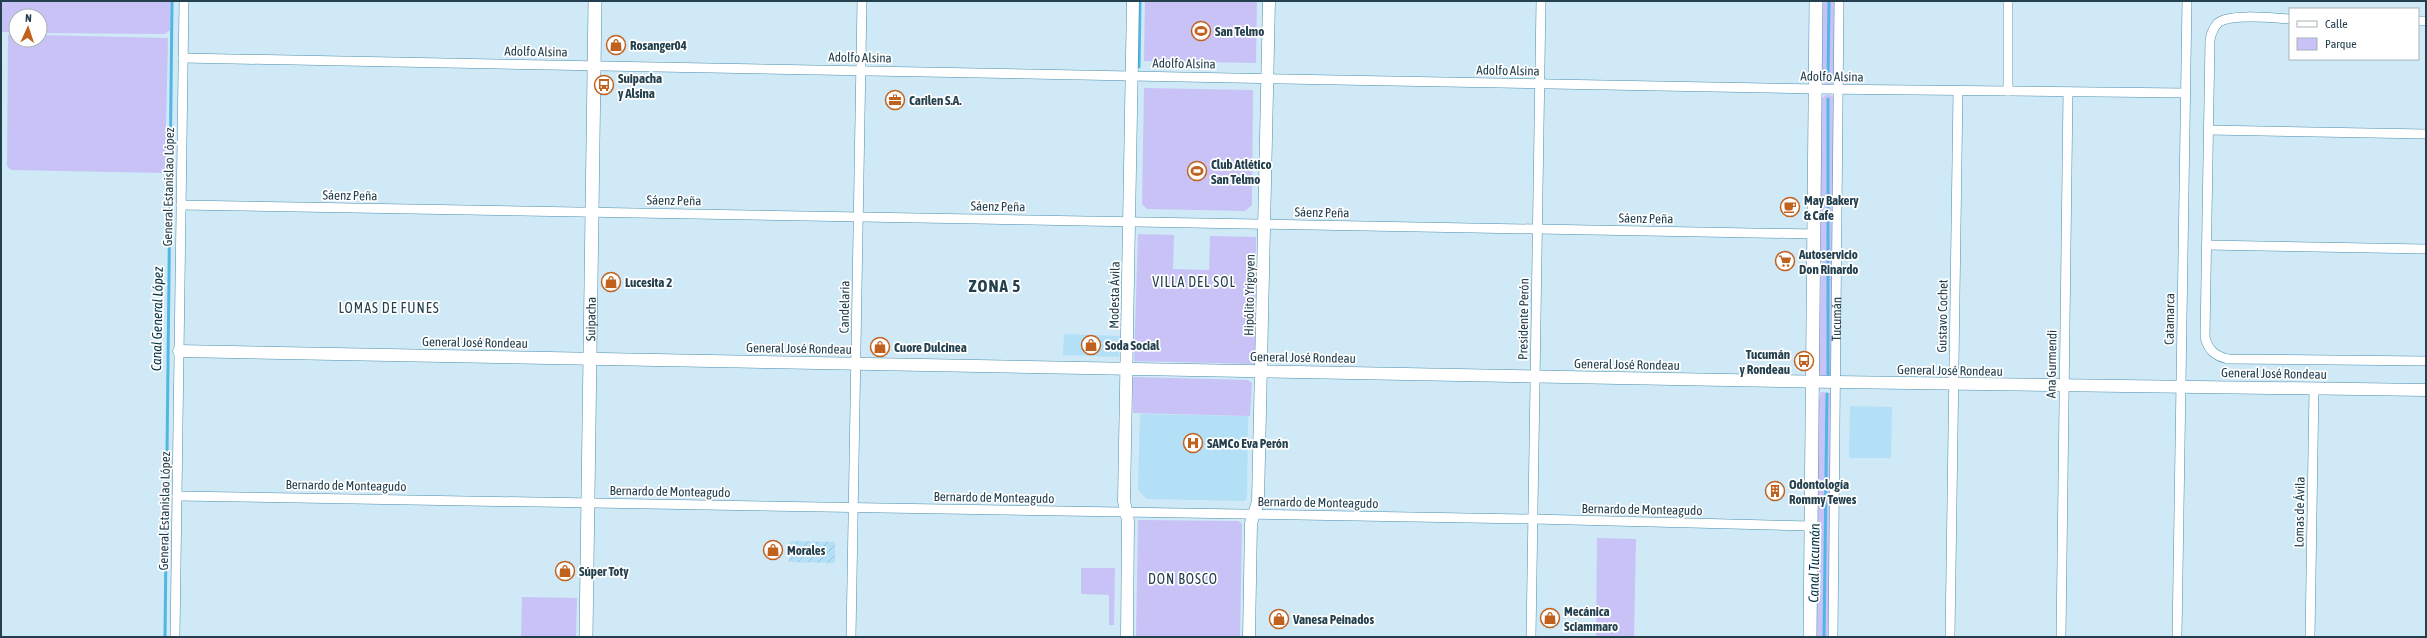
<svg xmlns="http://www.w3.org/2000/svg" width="2427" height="638" font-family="'Asap Condensed',sans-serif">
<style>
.built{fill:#b3e0f6}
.industrial{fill:url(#industrial-furrows)}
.green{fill:#c8c2f6}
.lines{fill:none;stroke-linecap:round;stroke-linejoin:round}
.stream{stroke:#50b7e4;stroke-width:3}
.minor-casing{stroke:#4c8fae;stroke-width:10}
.tertiary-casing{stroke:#4c8fae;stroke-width:13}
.secondary-casing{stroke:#4c8fae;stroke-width:14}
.minor{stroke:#fff;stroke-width:9}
.tertiary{stroke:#fff;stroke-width:12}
.secondary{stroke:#fff;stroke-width:13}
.labels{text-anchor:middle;stroke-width:3.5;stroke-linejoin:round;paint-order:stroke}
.poi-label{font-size:13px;font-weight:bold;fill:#24404e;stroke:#fff;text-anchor:start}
.street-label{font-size:13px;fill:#24404e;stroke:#fff}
.neighbourhood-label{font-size:14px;letter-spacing:1px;fill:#24404e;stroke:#fff}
.water-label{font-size:14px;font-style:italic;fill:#013144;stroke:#fff}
.district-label{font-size:17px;font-weight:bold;letter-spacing:1px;fill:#24404e;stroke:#fff}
</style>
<defs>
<pattern id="industrial-furrows" width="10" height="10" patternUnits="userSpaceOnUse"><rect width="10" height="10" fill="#b3e0f6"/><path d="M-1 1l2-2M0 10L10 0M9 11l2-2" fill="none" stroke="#9ac1d5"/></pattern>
</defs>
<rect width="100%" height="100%" fill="#cfe9f6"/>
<path class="built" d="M1064 334 1120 336 1119 357 1063 355Z
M1850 406 1892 407 1891 458H1849Z
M1140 414 1248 416 1247 498 1244 501 1147 499 1138 490Z"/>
<path class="industrial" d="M790 541 835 542V563L789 562Z"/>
<path class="green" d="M1 1H170V30L165 34 40 33V16H16V32H1Z
M1145 1H1257L1256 63 1144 61Z
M1822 1H1835L1836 79 1830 85H1825L1821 77Z
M8 35H16V40H40V35L168 38 165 173 11 170 7 166Z
M1144 88 1253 90 1252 205 1245 211 1147 209 1142 204Z
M1826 95H1830L1835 99 1832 375 1829 378 1821 376 1818 371 1822 259 1819 234 1821 102 1822 98Z
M1138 234 1174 235 1173 269 1209 270 1210 236 1256 237 1255 364 1134 361Z
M1135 377 1248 380 1252 383 1250 416 1133 413V378Z
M1821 392 1830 393 1832 395 1830 637H1816L1819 401Z
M1138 520 1238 521 1242 524 1240 637H1136Z
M1597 538 1636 539 1634 637H1596Z
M1081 568H1115L1114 625H1109V595L1081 594Z
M522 597 577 598 576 637H521Z"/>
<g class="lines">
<path class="stream" d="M1139 67 1140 1
M1828 77 1829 1
M1828 374V99
M165 637 172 1
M1824 637 1827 394"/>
<defs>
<g id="minor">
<path d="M2290 19C2274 18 2229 13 2218 23 2213 28 2211 34 2210 40L2205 337C2208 350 2215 356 2228 359L2426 361"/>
<path d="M2418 21H2426"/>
<path d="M183 58 1816 89 2185 93"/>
<path d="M2008 91V1"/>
<path d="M2208 130 2426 134"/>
<path d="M181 205 1814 234"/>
<path d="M2207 245 2426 249"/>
<path d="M177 496 1533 519 1811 526"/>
<path d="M175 637 184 1"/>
<path d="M851 637 862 1"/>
<path d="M1531 637 1541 1"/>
<path id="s1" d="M1833 637 1839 1"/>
<path d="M1950 637 1958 91"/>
<path d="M2061 637 2068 92"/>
<path d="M2177 637 2187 1"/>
<path d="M2310 637 2314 388"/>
</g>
<path id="tertiary" d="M179 351 1836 382 2426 390
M1127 637 1128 521 1124 501 1133 1
M1249 637 1251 523 1258 502 1269 1"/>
<g id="secondary">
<path id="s2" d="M586 637 595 1"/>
<path d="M1810 637 1816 1"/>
</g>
</defs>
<use href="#minor" class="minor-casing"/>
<use href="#tertiary" class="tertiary-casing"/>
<use href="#secondary" class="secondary-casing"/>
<use href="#minor" class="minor"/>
<use href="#tertiary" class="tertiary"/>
<use href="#secondary" class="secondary"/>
</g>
<defs>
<symbol id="stadium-ring" viewBox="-11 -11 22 22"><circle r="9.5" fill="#fff" stroke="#c1611e" stroke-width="1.5"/><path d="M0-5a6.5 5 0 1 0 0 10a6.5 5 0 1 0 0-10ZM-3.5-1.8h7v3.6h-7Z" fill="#c1611e"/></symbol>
<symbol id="shop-ring" viewBox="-11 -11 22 22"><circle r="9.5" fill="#fff" stroke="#c1611e" stroke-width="1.5"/><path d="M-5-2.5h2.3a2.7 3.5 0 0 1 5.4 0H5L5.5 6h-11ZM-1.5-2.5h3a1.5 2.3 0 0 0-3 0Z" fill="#c1611e"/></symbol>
<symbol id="bus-ring" viewBox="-11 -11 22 22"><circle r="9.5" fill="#fff" stroke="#c1611e" stroke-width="1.5"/><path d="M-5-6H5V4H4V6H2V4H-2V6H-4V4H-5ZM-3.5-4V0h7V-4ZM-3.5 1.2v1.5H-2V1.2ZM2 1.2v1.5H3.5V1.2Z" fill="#c1611e"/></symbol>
<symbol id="office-ring" viewBox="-11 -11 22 22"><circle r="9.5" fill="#fff" stroke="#c1611e" stroke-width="1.5"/><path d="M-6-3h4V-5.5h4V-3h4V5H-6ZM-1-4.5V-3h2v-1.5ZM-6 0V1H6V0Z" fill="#c1611e"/></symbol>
<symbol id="cafe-ring" viewBox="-11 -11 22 22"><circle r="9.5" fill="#fff" stroke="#c1611e" stroke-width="1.5"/><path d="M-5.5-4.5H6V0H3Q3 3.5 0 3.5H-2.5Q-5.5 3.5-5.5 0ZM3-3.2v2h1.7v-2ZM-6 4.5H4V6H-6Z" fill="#c1611e"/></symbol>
<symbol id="supermarket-ring" viewBox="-11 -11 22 22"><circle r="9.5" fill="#fff" stroke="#c1611e" stroke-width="1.5"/><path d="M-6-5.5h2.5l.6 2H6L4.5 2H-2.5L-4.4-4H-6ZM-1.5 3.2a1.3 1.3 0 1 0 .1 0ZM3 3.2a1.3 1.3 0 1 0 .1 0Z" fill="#c1611e"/></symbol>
<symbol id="hospital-ring" viewBox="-11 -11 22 22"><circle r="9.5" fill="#fff" stroke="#c1611e" stroke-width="1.5"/><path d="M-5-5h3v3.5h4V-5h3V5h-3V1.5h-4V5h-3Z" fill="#c1611e"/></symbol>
<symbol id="building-ring" viewBox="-11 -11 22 22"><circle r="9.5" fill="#fff" stroke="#c1611e" stroke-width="1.5"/><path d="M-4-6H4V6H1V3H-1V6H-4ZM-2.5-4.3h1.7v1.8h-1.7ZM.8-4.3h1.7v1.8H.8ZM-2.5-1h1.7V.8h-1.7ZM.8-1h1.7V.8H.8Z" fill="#c1611e"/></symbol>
</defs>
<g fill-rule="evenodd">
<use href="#stadium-ring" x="1190" y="20" width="22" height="22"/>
<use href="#shop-ring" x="605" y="34" width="22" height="22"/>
<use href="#bus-ring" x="593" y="74" width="22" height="22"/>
<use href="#office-ring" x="884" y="89" width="22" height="22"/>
<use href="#stadium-ring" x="1186" y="160" width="22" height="22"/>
<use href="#cafe-ring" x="1779" y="196" width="22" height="22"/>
<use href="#supermarket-ring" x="1774" y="250" width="22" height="22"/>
<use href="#shop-ring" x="600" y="271" width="22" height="22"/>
<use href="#shop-ring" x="1080" y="334" width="22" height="22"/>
<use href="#shop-ring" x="869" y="336" width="22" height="22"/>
<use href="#bus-ring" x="1793" y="350" width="22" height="22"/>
<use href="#hospital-ring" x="1182" y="432" width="22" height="22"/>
<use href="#building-ring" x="1764" y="480" width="22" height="22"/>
<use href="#shop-ring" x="762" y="539" width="22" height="22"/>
<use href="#shop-ring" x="554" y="560" width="22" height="22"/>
<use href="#shop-ring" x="1539" y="607" width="22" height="22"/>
<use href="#shop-ring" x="1268" y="608" width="22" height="22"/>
</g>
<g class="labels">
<g class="poi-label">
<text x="1215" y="36">San Telmo</text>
<text x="630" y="50">Rosanger04</text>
<text x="618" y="83">Suipacha<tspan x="618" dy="15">y Alsina</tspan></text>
<text x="909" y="105">Carilen S.A.</text>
<text x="1211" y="169">Club Atlético<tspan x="1211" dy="15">San Telmo</tspan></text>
<text x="1804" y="205">May Bakery<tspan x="1804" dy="15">&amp; Cafe</tspan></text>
<text x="1799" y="259">Autoservicio<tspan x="1799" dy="15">Don Rinardo</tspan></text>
<text x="625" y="287">Lucesita 2</text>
<text x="1105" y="350">Soda Social</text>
<text x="894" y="352">Cuore Dulcinea</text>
<text x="1790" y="359" text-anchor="end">Tucumán<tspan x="1790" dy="15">y Rondeau</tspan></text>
<text x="1207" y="448">SAMCo Eva Perón</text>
<text x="1789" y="489">Odontología<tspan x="1789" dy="15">Rommy Tewes</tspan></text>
<text x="787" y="555">Morales</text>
<text x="579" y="576">Súper Toty</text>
<text x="1564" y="616">Mecánica<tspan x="1564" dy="15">Sciammaro</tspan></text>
<text x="1293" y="624">Vanesa Peinados</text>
</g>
<g class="street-label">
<text transform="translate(536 51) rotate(1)" y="5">Adolfo Alsina</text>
<text transform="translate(860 57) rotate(1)" y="5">Adolfo Alsina</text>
<text transform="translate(1184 63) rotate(1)" y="5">Adolfo Alsina</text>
<text transform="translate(1508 70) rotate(1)" y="5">Adolfo Alsina</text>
<text transform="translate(1832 76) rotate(1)" y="5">Adolfo Alsina</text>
<text transform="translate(168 187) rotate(-89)" y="5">General Estanislao López</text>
<text transform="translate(350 195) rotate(1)" y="5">Sáenz Peña</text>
<text transform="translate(674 200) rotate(1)" y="5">Sáenz Peña</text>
<text transform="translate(998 206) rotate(1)" y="5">Sáenz Peña</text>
<text transform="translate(1322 212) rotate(1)" y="5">Sáenz Peña</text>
<text transform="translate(1646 218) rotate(1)" y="5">Sáenz Peña</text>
<text transform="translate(1114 295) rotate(-89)" y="5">Modesta Ávila</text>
<text transform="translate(1249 295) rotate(-89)" y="5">Hipólito Yrigoyen</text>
<text transform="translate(844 307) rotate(-89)" y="5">Candelaria</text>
<text transform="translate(1942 316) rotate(-89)" y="5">Gustavo Cochet</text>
<text dy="5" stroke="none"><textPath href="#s2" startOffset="318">Suipacha</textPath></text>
<text transform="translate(1523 319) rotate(-89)" y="5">Presidente Perón</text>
<text dy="5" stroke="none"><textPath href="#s1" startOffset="318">Tucumán</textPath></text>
<text transform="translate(2169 319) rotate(-89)" y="5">Catamarca</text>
<text transform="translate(475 342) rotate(1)" y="5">General José Rondeau</text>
<text transform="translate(799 348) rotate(1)" y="5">General José Rondeau</text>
<text transform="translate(1303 357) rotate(1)" y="5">General José Rondeau</text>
<text transform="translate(1627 364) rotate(1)" y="5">General José Rondeau</text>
<text transform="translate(2051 364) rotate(-89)" y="5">Ana Gurmendi</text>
<text transform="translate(1950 370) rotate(1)" y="5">General José Rondeau</text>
<text transform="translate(2274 373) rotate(1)" y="5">General José Rondeau</text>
<text transform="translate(346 485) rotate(1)" y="5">Bernardo de Monteagudo</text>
<text transform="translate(670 491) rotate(1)" y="5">Bernardo de Monteagudo</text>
<text transform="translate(994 497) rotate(1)" y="5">Bernardo de Monteagudo</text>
<text transform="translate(1318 502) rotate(1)" y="5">Bernardo de Monteagudo</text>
<text transform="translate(1642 509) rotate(1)" y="5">Bernardo de Monteagudo</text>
<text transform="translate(164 511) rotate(-89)" y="5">General Estanislao López</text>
<text transform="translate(2299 512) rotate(-89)" y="5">Lomas de Ávila</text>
</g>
<g class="neighbourhood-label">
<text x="1194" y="287">VILLA DEL SOL</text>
<text x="389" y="313">LOMAS DE FUNES</text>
<text x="1183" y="584">DON BOSCO</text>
</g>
<g class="water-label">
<text transform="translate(157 319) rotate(-89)" y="5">Canal General López</text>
<text transform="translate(1814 563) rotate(-89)" y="5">Canal Tucumán</text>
</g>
<g class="district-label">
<text x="995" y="292">ZONA 5</text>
</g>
</g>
<rect width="2427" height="638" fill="none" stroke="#24404e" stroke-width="4"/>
<rect x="2289" y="8" width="130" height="52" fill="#ffffff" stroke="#a7b3b8"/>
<rect x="2297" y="21" width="20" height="6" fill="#ffffff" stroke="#a7b3b8"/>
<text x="2325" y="28" font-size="12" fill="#24404e">Calle</text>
<rect x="2297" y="38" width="20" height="12" fill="#c8c2f6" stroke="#a7b3b8"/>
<text x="2325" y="48" font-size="12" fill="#24404e">Parque</text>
<g transform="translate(28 28) rotate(3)"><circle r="19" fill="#ffffff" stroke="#a7b3b8"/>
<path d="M0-3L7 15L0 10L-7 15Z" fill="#c1611e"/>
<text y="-6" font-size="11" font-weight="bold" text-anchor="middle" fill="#24404e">N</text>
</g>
</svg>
